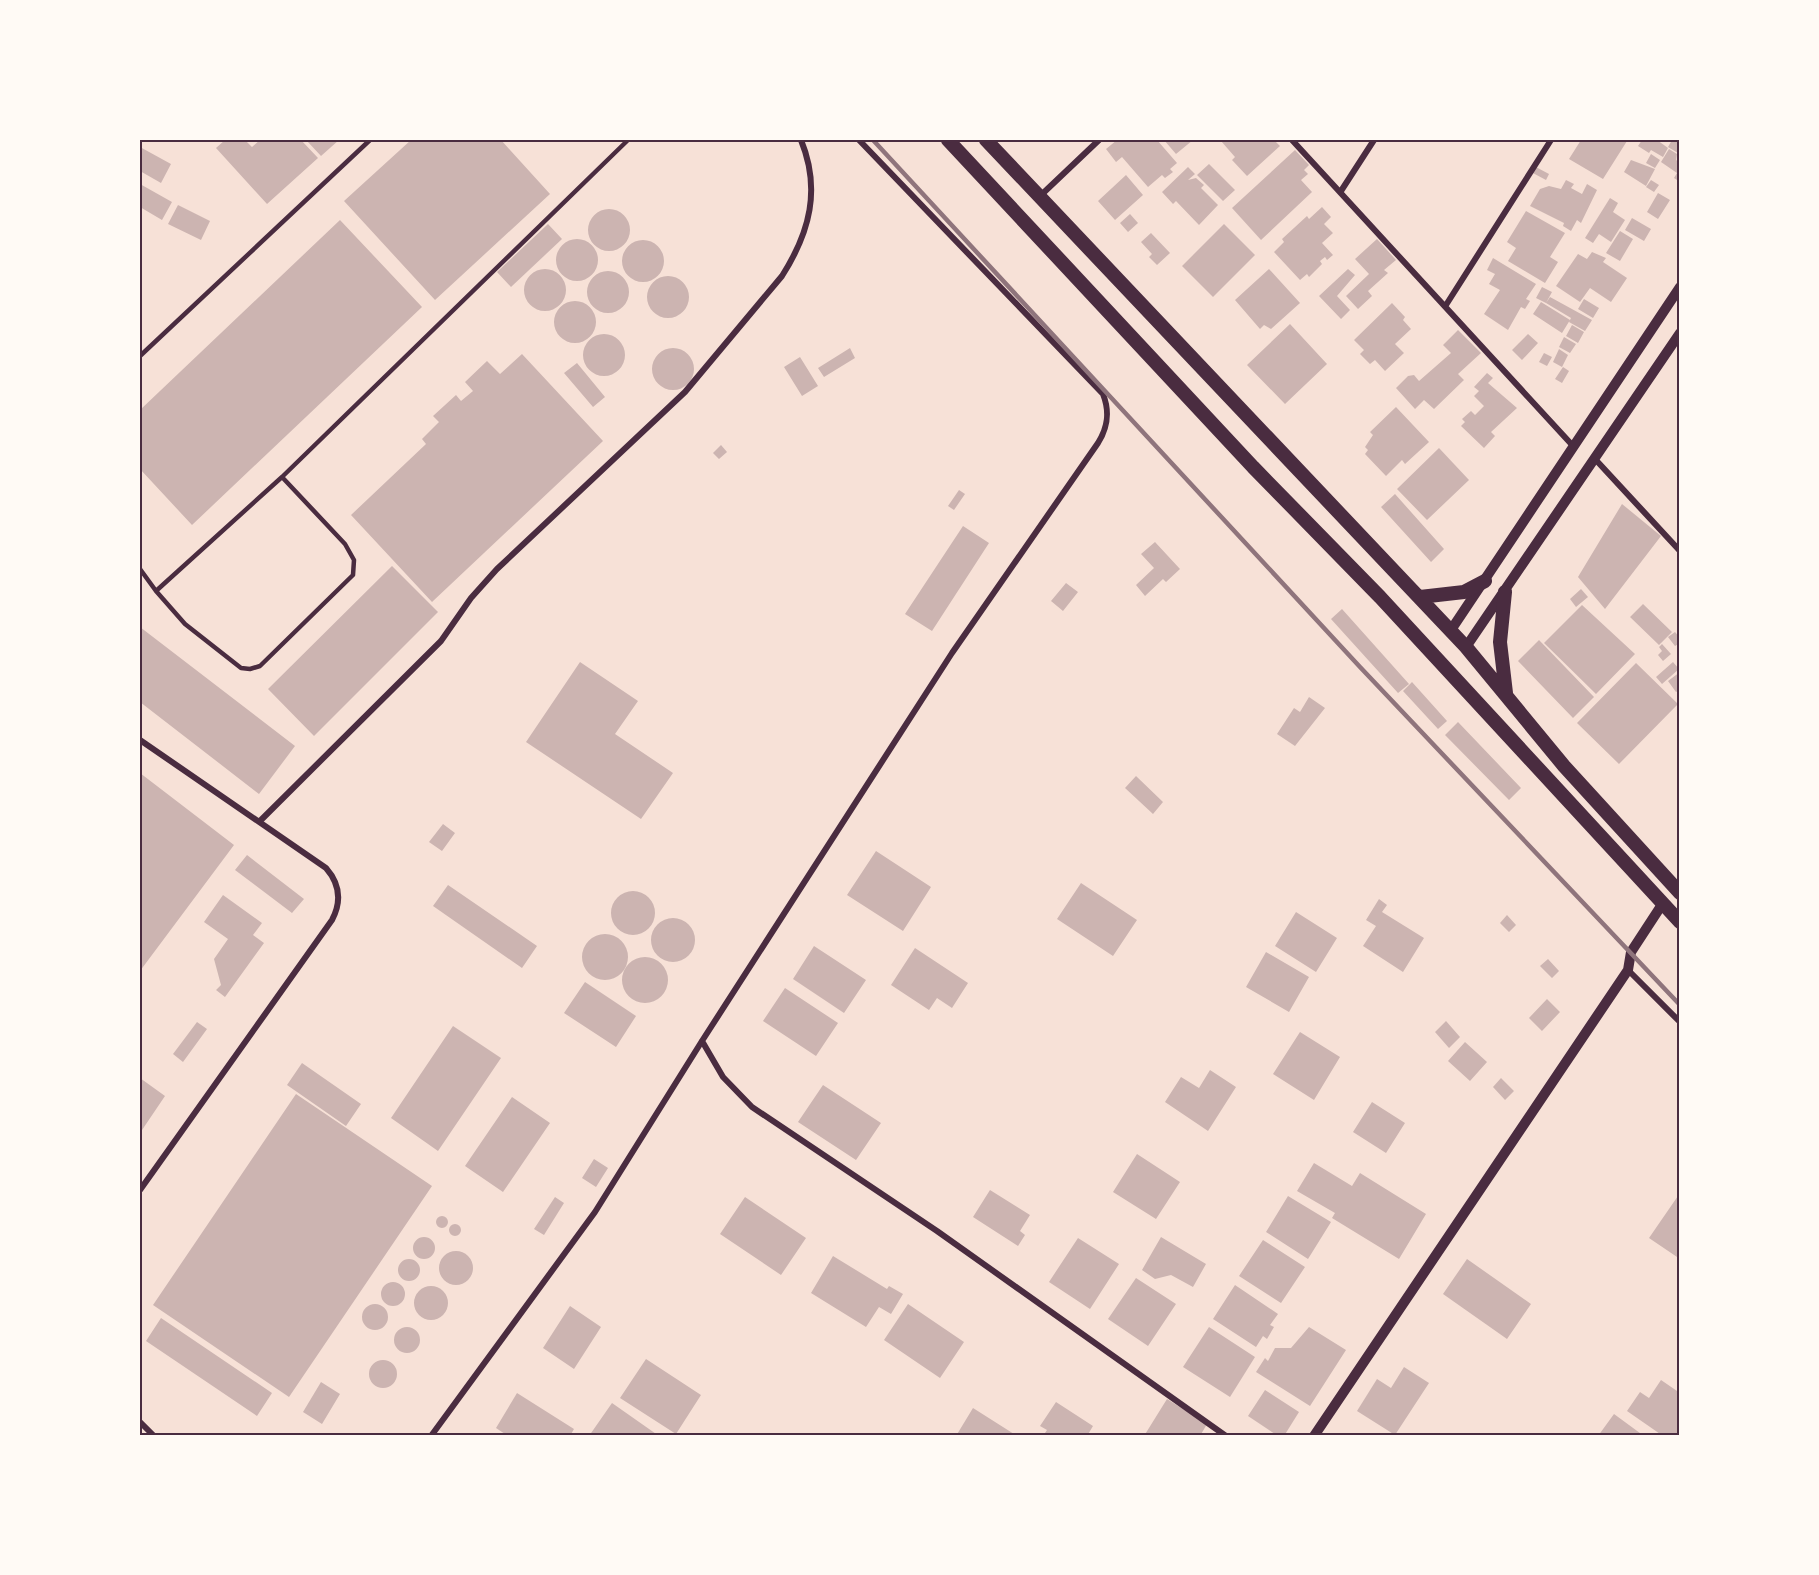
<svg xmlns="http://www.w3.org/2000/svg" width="1819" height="1575" font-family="'Sofia Sans Condensed',sans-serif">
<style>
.building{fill:#ccb4b1}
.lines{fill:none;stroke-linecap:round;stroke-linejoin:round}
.service{stroke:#4a2c40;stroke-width:4.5}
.minor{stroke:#4a2c40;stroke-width:6}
.tertiary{stroke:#4a2c40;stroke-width:10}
.primary{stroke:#4a2c40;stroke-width:14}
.rail{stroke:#8f747c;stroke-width:4.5}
.neatline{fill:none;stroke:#4a2c40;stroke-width:2}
</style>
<rect width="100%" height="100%" fill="#f7e1d7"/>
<path class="building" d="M225 140H245L252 147 260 140H301L318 158 267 204 216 148Z
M309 140H339L321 156 307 141Z
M411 140H501L550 194 435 300 344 201Z
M1117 140H1157L1177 163 1170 169 1173 172 1165 178 1162 175 1148 187 1122 157 1116 162 1106 149Z
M1164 140H1193L1176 154Z
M1223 140H1274L1280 146 1247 176 1232 160 1235 157 1221 141Z
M1581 140 1627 141 1603 179 1569 159Z
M1642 140H1657L1668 148 1663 157 1651 150 1649 153 1638 146Z
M1672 140H1680L1678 153 1668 147Z
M140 147 171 164 161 183 140 171Z
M1669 149 1677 154 1676 161 1680 155V182L1674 178 1677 173 1661 162Z
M1295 150 1309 165 1304 170 1308 174 1301 180 1312 192 1261 240 1232 208Z
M1651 154 1660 160 1655 168 1646 163Z
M1631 160 1655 169 1646 186 1624 172Z
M1209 164 1235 190 1223 201 1197 175Z
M1534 166 1549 174 1546 180 1531 172Z
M1188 167 1195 174 1188 180 1196 178 1204 185 1201 188 1218 205 1199 225 1176 201 1173 204 1162 192Z
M1126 175 1143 195 1115 220 1098 201Z
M1566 180 1574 184 1571 188 1582 194 1587 184 1597 190 1581 223 1577 220 1571 231 1563 226 1564 223 1530 206 1540 189 1549 186 1561 189Z
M1651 180 1659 185 1654 192 1646 187Z
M140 184 172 202 162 220 140 207Z
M1658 193 1670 200 1658 219 1647 212Z
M1610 198 1618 203 1613 212 1625 220 1611 242 1599 234 1593 243 1585 238Z
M178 205 210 221 201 240 168 224Z
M1322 207 1331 217 1324 224 1333 233 1322 243 1333 255 1327 260 1325 257 1320 261 1322 264 1309 277 1307 274 1300 280 1274 252 1284 242 1282 239 1307 216 1309 219Z
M588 230a21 21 0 1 1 42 0a21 21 0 1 1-42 0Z
M1526 211 1565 233 1550 257 1558 262 1545 283 1508 261 1516 248 1507 242Z
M1130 214 1138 223 1128 232 1120 223Z
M1632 218 1651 229 1644 241 1625 230Z
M340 220 422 307 192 525 140 469V410Z
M548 224 562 239 511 287 497 272Z
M1224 224 1255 255 1213 297 1182 266Z
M1620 231 1633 239 1620 261 1606 253Z
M1151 233 1170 253 1157 265 1149 257 1152 254 1141 242Z
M1377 239 1396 260 1384 270 1388 273 1368 291 1372 296 1358 309 1346 296 1369 274 1355 259Z
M556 260a21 21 0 1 1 42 0a21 21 0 1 1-42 0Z
M622 261a21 21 0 1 1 42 0a21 21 0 1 1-42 0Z
M1592 252 1606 258 1603 262 1627 278 1611 302 1590 288 1580 302 1556 286 1578 254 1587 259Z
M1493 258 1536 284 1526 299 1530 301 1525 309 1521 307 1508 330 1484 314 1500 290 1489 284 1495 274 1487 270Z
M1269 269 1300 303 1271 329 1264 325 1260 329 1235 300Z
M1348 269 1355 275 1337 296 1350 310 1341 319 1319 296Z
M524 290a21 21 0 1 1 42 0a21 21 0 1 1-42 0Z
M587 292a21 21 0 1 1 42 0a21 21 0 1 1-42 0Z
M647 297a21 21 0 1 1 42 0a21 21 0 1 1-42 0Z
M1542 287 1552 292 1546 303 1536 298Z
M1550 297 1592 320 1585 331 1569 322 1571 318 1546 303Z
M1584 299 1599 308 1593 318 1578 309Z
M554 322a21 21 0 1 1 42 0a21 21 0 1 1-42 0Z
M1541 302 1570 320 1562 333 1533 314Z
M1392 303 1405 317 1403 320 1411 329 1395 344 1404 353 1385 371 1375 360 1370 364 1360 354 1364 350 1354 340Z
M1290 324 1327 364 1285 404 1247 365Z
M1572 325 1584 332 1578 343 1566 336Z
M1458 330 1481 353 1458 374 1464 380 1434 409 1424 400 1415 409 1396 388 1408 376 1414 375 1419 381 1451 353 1443 345Z
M1528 334 1538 343 1522 360 1512 350Z
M583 355a21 21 0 1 1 42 0a21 21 0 1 1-42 0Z
M1564 337 1576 344 1570 353 1559 347Z
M850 348 855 358 824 377 818 368Z
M652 369a21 21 0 1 1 42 0a21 21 0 1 1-42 0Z
M1559 349 1568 355 1562 367 1553 362Z
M1544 353 1552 357 1547 366 1539 362Z
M522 354 603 441 432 602 351 515 426 444 422 439 439 422 433 416 456 395 461 401 473 391 465 382 487 361 500 374Z
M800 357 818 386 802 396 784 367Z
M577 363 605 397 593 407 564 373Z
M1563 367 1569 371 1562 383 1555 379Z
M1487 373 1493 378 1488 383 1517 408 1491 432 1495 436 1484 448 1461 426 1465 422 1462 419 1471 411 1475 415 1484 406 1474 396 1479 391 1474 387Z
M1396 407 1429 442 1405 464 1402 460 1386 476 1365 454 1368 450 1365 447 1373 435 1370 432Z
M721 445 727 452 719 459 713 453Z
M1439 448 1469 480 1427 520 1397 489Z
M959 490 965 494 954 510 948 506Z
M1395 494 1444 549 1431 562 1381 507Z
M1622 504 1661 536 1605 609 1578 577Z
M963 526 989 543 932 631 905 614Z
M1155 542 1180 569 1166 582 1163 579 1145 596 1136 585 1154 568 1141 554Z
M392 566 438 612 314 736 268 689Z
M1066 583 1078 592 1063 611 1051 601Z
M1581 589 1588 597 1576 607 1570 599Z
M1643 604 1672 632 1659 645 1630 617Z
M1582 605 1635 654 1596 694 1544 643Z
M1342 609 1409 684 1398 693 1331 619Z
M140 627 295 746 259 794 140 702Z
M1675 632 1680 638V643L1675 646 1668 637Z
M1539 640 1594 697 1573 718 1518 661Z
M1662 644 1671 654 1663 661 1658 655 1662 651 1659 647Z
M580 662 638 701 615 734 673 773 641 819 526 742Z
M1673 662 1679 669 1662 684 1656 677Z
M1636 663 1678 704 1619 764 1577 723Z
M1680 672V690L1676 692 1668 681Z
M1412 682 1447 721 1438 729 1403 691Z
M1309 697 1325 708 1295 746 1277 734 1294 708 1300 712Z
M1458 722 1521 788 1509 800 1445 735Z
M140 773 234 845 140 971Z
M1136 776 1163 802 1153 814 1125 788Z
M443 824 455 833 442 851 429 842Z
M876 851 931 887 903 931 847 895Z
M247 855 304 899 292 913 235 870Z
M1081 883 1137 920 1113 956 1057 919Z
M448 885 537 946 522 968 433 906Z
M611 913a22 22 0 1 1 44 0a22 22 0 1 1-44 0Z
M223 895 262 923 253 935 264 943 225 997 216 990 221 985 214 959 228 939 204 922Z
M1379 899 1387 905 1382 912 1424 938 1403 972 1363 946 1376 926 1366 920Z
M1296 912 1337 938 1316 972 1275 946Z
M1507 915 1516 925 1509 932 1500 923Z
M651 940a22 22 0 1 1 44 0a22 22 0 1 1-44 0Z
M582 957a23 23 0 1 1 46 0a23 23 0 1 1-46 0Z
M814 946 866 980 844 1013 793 979Z
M915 948 968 983 952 1008 937 998 929 1010 891 985Z
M1266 952 1309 977 1289 1012 1246 987Z
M622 980a23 23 0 1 1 46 0a23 23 0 1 1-46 0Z
M1548 959 1559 971 1552 978 1540 966Z
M585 982 636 1016 616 1047 564 1013Z
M785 988 838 1023 816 1056 763 1021Z
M1547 999 1560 1012 1542 1031 1529 1018Z
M1446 1021 1460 1037 1449 1048 1435 1032Z
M197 1022 207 1029 183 1062 173 1054Z
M453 1026 501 1058 438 1151 391 1118Z
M1300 1032 1340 1057 1314 1100 1273 1074Z
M1465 1042 1487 1062 1470 1081 1448 1061Z
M302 1063 361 1104 346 1126 287 1085Z
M1210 1070 1236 1087 1208 1131 1165 1102 1181 1077 1199 1088Z
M140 1078 165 1096 140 1133Z
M1501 1078 1514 1091 1505 1100 1493 1087Z
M823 1085 881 1123 856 1160 798 1122Z
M296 1094 432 1186 289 1397 153 1305Z
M512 1097 550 1123 503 1192 465 1166Z
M1372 1102 1405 1123 1386 1153 1353 1132Z
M1137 1154 1180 1182 1156 1219 1113 1192Z
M594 1159 608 1168 596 1187 582 1178Z
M1314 1163 1352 1186 1360 1173 1426 1214 1399 1259 1332 1218 1335 1213 1297 1191Z
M990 1190 1030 1215 1020 1231 1025 1235 1018 1246 973 1217Z
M1680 1193V1259L1649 1238Z
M1288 1196 1331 1222 1308 1259 1266 1232Z
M555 1197 564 1203 544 1235 534 1229Z
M745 1197 806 1238 781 1275 720 1234Z
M436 1222a6 6 0 1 1 12 0a6 6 0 1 1-12 0Z
M449 1230a6 6 0 1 1 12 0a6 6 0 1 1-12 0Z
M413 1248a11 11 0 1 1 22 0a11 11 0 1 1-22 0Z
M1161 1237 1206 1264 1193 1287 1171 1275 1155 1279 1142 1270Z
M1078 1238 1119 1264 1090 1309 1049 1282Z
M1263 1240 1305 1267 1281 1303 1239 1276Z
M439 1268a17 17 0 1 1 34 0a17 17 0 1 1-34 0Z
M833 1256 887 1289 889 1286 903 1294 891 1314 879 1307 866 1327 811 1293Z
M398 1270a11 11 0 1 1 22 0a11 11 0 1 1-22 0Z
M1467 1259 1531 1304 1507 1339 1443 1294Z
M1136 1278 1176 1304 1148 1346 1108 1319Z
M381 1294a12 12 0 1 1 24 0a12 12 0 1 1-24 0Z
M1235 1285 1278 1314 1270 1325 1274 1327 1267 1339 1263 1336 1256 1347 1213 1319Z
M414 1303a17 17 0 1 1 34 0a17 17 0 1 1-34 0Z
M908 1304 964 1342 940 1378 884 1340Z
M362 1317a13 13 0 1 1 26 0a13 13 0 1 1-26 0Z
M570 1306 601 1327 574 1369 543 1348Z
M161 1318 272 1393 257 1416 146 1341Z
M394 1340a13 13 0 1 1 26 0a13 13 0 1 1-26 0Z
M1209 1327 1255 1357 1230 1397 1183 1367Z
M1309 1327 1346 1350 1310 1406 1256 1372 1265 1358 1268 1361 1275 1348H1291Z
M646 1359 701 1395 676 1434 620 1398Z
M369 1374a14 14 0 1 1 28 0a14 14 0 1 1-28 0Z
M1404 1367 1429 1383 1395 1435 1357 1411 1377 1379 1391 1388Z
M1661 1380 1680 1393V1436H1663L1627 1411 1640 1392 1649 1398Z
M321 1382 340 1394 322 1424 303 1412Z
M1265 1390 1299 1412 1284 1436H1278L1248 1416Z
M517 1393 574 1429 570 1436H508L496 1428Z
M1167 1399 1207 1424 1200 1436H1144Z
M1056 1402 1093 1426 1087 1436H1043L1047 1430 1040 1426Z
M612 1403 659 1436H589Z
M973 1408 1014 1434 1013 1436H956Z
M1614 1414 1644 1436H1598Z"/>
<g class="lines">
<path class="service" d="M140 356 370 140
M140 569 156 591 282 477 628 140
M156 591 185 624 241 668 250 669 260 666 353 575 354 560 345 544 282 477"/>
<path class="minor" d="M1292 140 1574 447
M1341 191 1374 140
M1039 197 1099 140
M1446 305 1551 140
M1595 459 1680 551
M140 740 326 868C340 884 342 901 332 920L140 1190
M260 821 441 641 471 598 497 569 685 392 782 276C810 232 821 189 801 140
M1628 970 1680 1022
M702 1041 723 1077 752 1107 937 1231 1226 1436
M140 1422 154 1436
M431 1436 595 1212 702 1041 952 653 1098 443C1108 427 1110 412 1103 394L859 140"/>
<path class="tertiary" d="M1451 630 1680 287
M1466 647 1680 333
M1314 1436 1628 970 1631 952 1663 903"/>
<path class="primary" d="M948 140 1253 467 1380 597 1680 922
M986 140 1466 647 1564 766 1680 893
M1505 592 1500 642 1506 693
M1420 597 1464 592 1485 581"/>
<path class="rail" d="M873 140 1360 667 1680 1005"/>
</g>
<rect width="1819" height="1575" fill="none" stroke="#fffaf5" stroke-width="282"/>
<rect x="141" y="141" width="1537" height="1293" class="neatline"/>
</svg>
